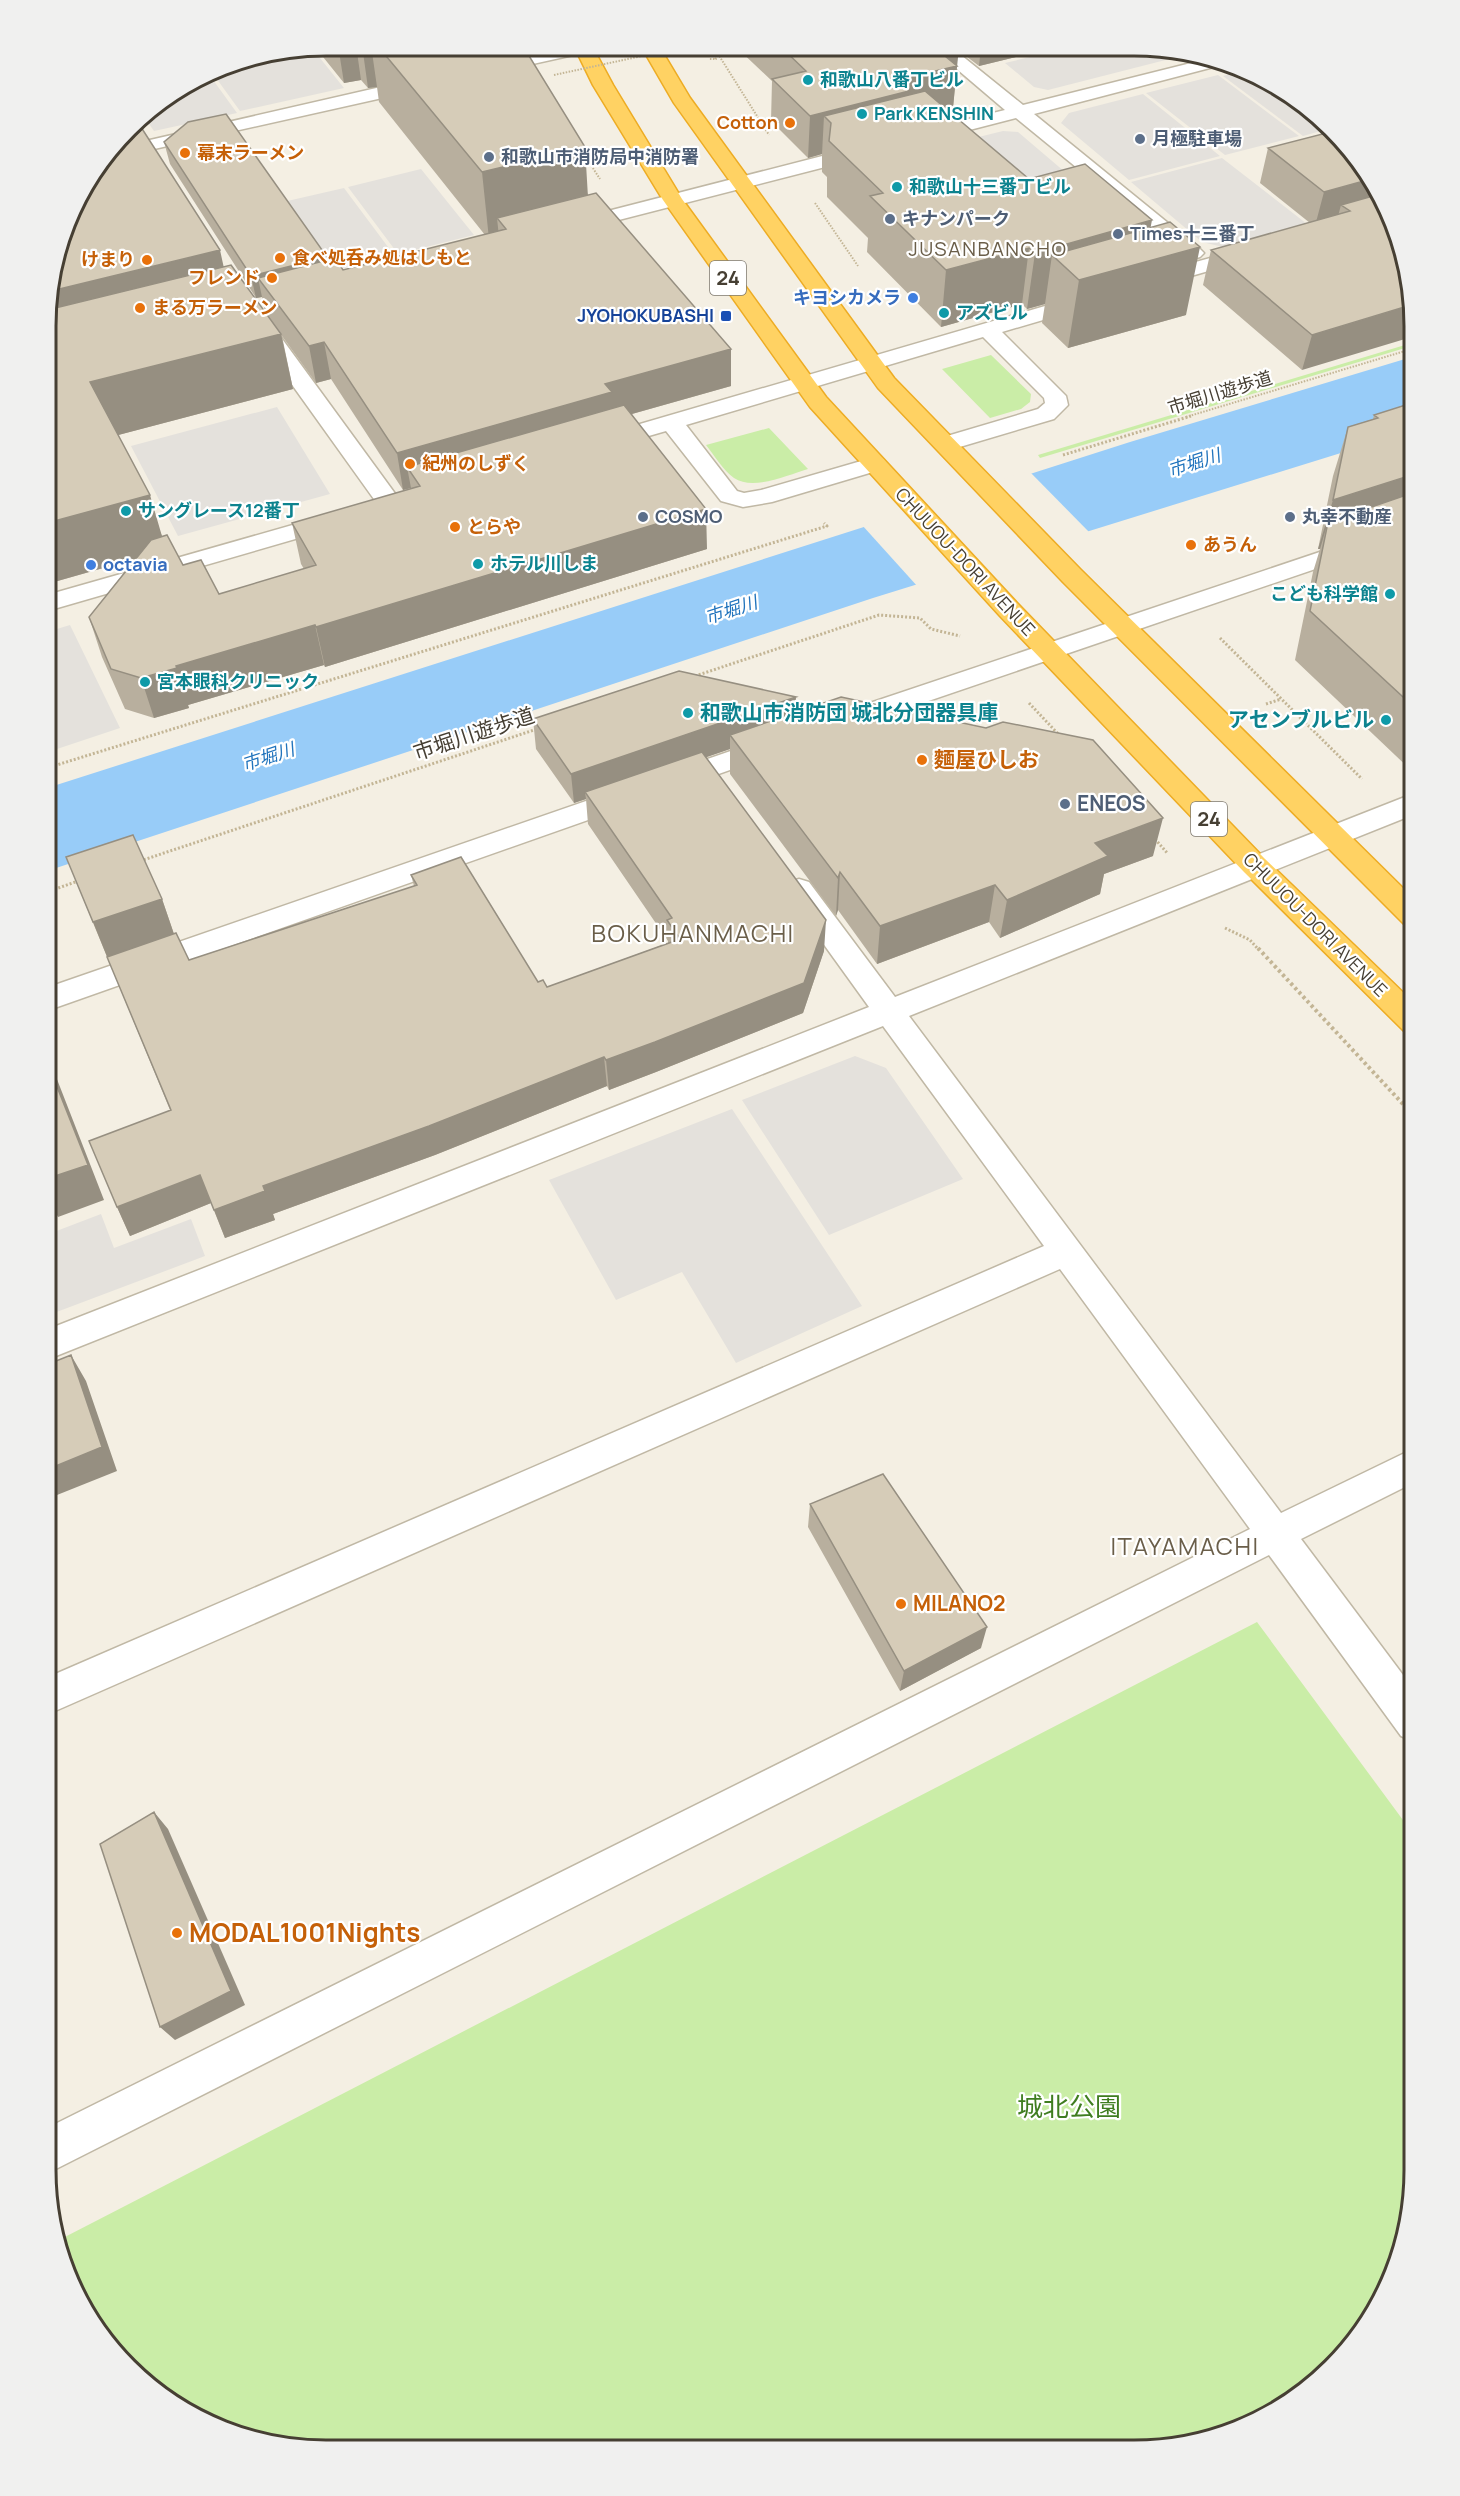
<svg xmlns="http://www.w3.org/2000/svg" width="1460" height="2496" font-family="Manrope,'Noto Sans JP',sans-serif">
<style>
.green{fill:#caeda7}
.parking{fill:#e4e1dc}
.water{fill:#98ccf8}
.pier{fill:#f4efe3}
.lines{fill:none;stroke-linecap:round;stroke-linejoin:round}
.minor-casing{stroke:#c0b8a5;stroke-width:3}
.highway-casing{stroke:#edac24;stroke-width:3}
.path-far2{stroke:#c3b595;stroke-width:2;stroke-dasharray:1.5 1.5;stroke-linecap:butt}
.path-far1{stroke:#c3b595;stroke-width:3;stroke-dasharray:2 2;stroke-linecap:butt}
.path{stroke:#c3b595;stroke-width:4;stroke-dasharray:3 3;stroke-linecap:butt}
.minor{fill:#fff;fill-rule:evenodd}
.highway{fill:#ffd263;fill-rule:evenodd}
.path-bridge{stroke:#c3b595;stroke-width:2;stroke-dasharray:1.5 1.5;stroke-linecap:butt}
.wall{fill:#b8af9e;fill-rule:evenodd}
.shaded-wall{fill:#968f81}
.building{fill:#d6ccb8;stroke:#968f81;stroke-width:1.5}
.culture-dot{fill:#0f9aa8;stroke:#fff;stroke-width:2}
.food-dot{fill:#e8710a;stroke:#fff;stroke-width:2}
.service-dot{fill:#5c6f8a;stroke:#fff;stroke-width:2}
.shop-dot{fill:#3f7fe0;stroke:#fff;stroke-width:2}
.transit-dot{fill:#1a4fb4;stroke:#fff;stroke-width:2}
.labels{text-anchor:middle;stroke-width:4.5;stroke-linejoin:round;paint-order:stroke}
.far-culture-label{font-size:18px;font-weight:bold;fill:#0d838f;stroke:#fff;text-anchor:start}
.far-food-label{font-size:18px;font-weight:bold;fill:#c56008;stroke:#fff;text-anchor:start}
.far-service-label{font-size:18px;font-weight:bold;fill:#4e5e75;stroke:#fff;text-anchor:start}
.far-shop-label{font-size:18px;font-weight:bold;fill:#366cbe;stroke:#fff;text-anchor:end}
.far-transit-label{font-size:18px;font-weight:bold;fill:#164399;stroke:#fff;text-anchor:end}
.far-street-label{font-size:18px;fill:#463f33;stroke:#fff}
.far-water-label{font-size:18px;font-style:italic;fill:#2174bd;stroke:#fff}
.far-quarter-label{font-size:20px;letter-spacing:1.5px;fill:#6a5e49;stroke:#fff}
.shield{fill:#fff;stroke:#7e7970;stroke-width:1.5}
.shield-label{font-size:20px;font-weight:bold;fill:#463f33}
.culture-label{font-size:21px;font-weight:bold;fill:#0d838f;stroke:#fff;text-anchor:start}
.street-label{font-size:21px;fill:#463f33;stroke:#fff}
.food-label{font-size:21px;font-weight:bold;fill:#c56008;stroke:#fff;text-anchor:start}
.service-label{font-size:21px;font-weight:bold;fill:#4e5e75;stroke:#fff;text-anchor:start}
.quarter-label{font-size:24px;letter-spacing:1.5px;fill:#6a5e49;stroke:#fff}
.near-food-label{font-size:26px;font-weight:bold;fill:#c56008;stroke:#fff;text-anchor:start}
.near-park-label{font-size:26px;fill:#3f7d20;stroke:#fff}
.rim{fill:none;stroke:#463f33;stroke-width:3}
</style>
<rect width="100%" height="100%" fill="#f4efe3"/>
<path class="green" d="M1415 342V345L1040 458 1038 455Z
M991 355 1031 394 1030 402 1021 409 990 418 942 369Z
M769 428 808 469C788 475 753 491 734 478 723 470 714 455 706 445Z
M1257 1622 1414 1835V2189L1400 2261 1357 2341 1305 2393 1242 2430 1135 2451 289 2449 218 2430 154 2393 103 2341 66 2278 59 2240Z"/>
<path class="parking" d="M1072 47H1172L1193 53 1048 90 1034 87 1005 63Z
M312 48 344 88 240 111 211 71 218 66Z
M1247 69 1306 103 1331 128 1303 136 1223 76Z
M208 73 237 113 154 131 142 114Z
M1218 75 1299 136 1225 155 1146 93Z
M1143 94 1220 156 1129 180 1061 123 1069 113Z
M1003 131 1018 132 1099 201 930 149Z
M1222 158 1307 224 1223 247 1202 242 1131 182Z
M421 169 474 235 398 254 348 187Z
M344 188 394 255 332 271 283 202Z
M277 407 330 494 178 536 131 446Z
M70 625 120 728 57 749 47 727V632Z
M855 1056 886 1068 963 1179 829 1235 742 1100Z
M732 1109 862 1306 736 1363 682 1272 616 1300 549 1180Z
M101 1214 114 1248 191 1219 205 1256 46 1316V1235Z"/>
<path class="water" d="M1415 356V430L873 598 47 871V788L1130 442Z"/>
<path class="pier" d="M1029 471 1091 534 918 587 862 525Z"/>
<g class="lines">
<defs>
<path id="minor" d="M565 46H598L596 50 488 74 481 72 479 68 481 64Z
M931 47H951L1023 105 1211 58 1229 63 1034 114 1200 249 1204 253 1200 257 1193 259 1186 257 1016 118 923 142 916 140 913 136 916 132 1005 110Z
M420 78 427 80 430 84 427 88 105 160 115 148Z
M865 145 872 147 875 151 872 155 572 232 565 230 562 226 565 222Z
M1250 247 1257 249 1261 253 1257 257 1153 287 1145 286 1142 281 1145 276Z
M1086 294 1094 295 1097 300 1094 305 1002 332 1066 396 1068 405 1054 419 953 449 945 451 937 449 933 444 937 439 1038 409 1045 403 1044 398 983 337 686 425 737 491 744 493 761 490 875 457 883 459 887 464 883 469 772 502 743 507 721 501 666 431 600 450 592 448 588 443 592 438Z
M261 319 269 321 399 499 402 504 399 509 390 511 381 509 250 326 253 321Z
M338 512 347 514 350 519 347 524 47 611V595Z
M1415 520V535L852 727 843 730 834 727 830 721 834 715Z
M771 737 781 740 784 746 781 752 46 1011V988Z
M1415 793V814L909 1016 1281 1513 1415 1448V1482L1301 1539 1415 1691V1742L1401 1736 1269 1555 46 2174 45 2129 1250 1529 1060 1269 46 1715V1678L1044 1246 883 1026 46 1360V1330L869 1007 789 896 785 889 789 882 799 879 809 882 895 997Z"/>
<path id="highway" d="M574 46H592L613 85 682 199 826 397 1018 604 1264 858 1415 1004V1034L1404 1031 1244 872 1000 616 810 407 663 200 593 85Z
M641 46H659L690 98 894 378 1081 570 1415 900V929L1405 925 1063 582 878 388 674 103Z"/>
</defs>
<use href="#minor" class="minor-casing"/>
<use href="#highway" class="highway-casing"/>
<path class="path-far2" d="M706 46 716 59H709
M713 46 769 135
M583 153 600 179
M815 203 858 266
M1186 417 1415 348"/>
<path class="path-far1" d="M1063 455 1191 416
M1220 638 1362 779
M695 676 879 615 920 618 931 629 960 636
M1029 703 1061 737
M1266 704 1281 699
M47 768 827 526 824 523
M1155 839 1168 854
M140 861 537 729
M47 892 78 881
M1225 928 1250 940 1259 950"/>
<path class="path" d="M1258 948 1415 1117"/>
<use href="#minor" class="minor"/>
<use href="#highway" class="highway"/>
<path class="path-bridge" d="M554 75 688 46"/>
</g>
<path class="wall" d="M325 45 523 46 588 195 731 349V386L632 414 707 549 325 667 324 665 188 705 189 708 154 718 125 709 102 657 89 617 135 559 47 584V289L224 266 265 312 262 297 256 298 170 164 164 142 328 260 343 270 485 235 379 102 377 87 368 88 361 80 344 83 315 47ZM282 336 316 383 331 379 403 490 411 488V489L292 523 301 564 304 569 219 594 183 565 162 536 118 435 293 389Z
M735 46 1058 47 979 66 958 50 953 108 947 110 1029 179 1150 228 1186 315 1068 348 1042 323 1045 304 1027 309 1022 304 941 327 867 252 868 238 827 197V177L822 172V154L808 158 771 121 772 81Z
M1268 148 1394 218 1302 370 1203 285 1211 250 1310 223 1260 183Z
M1415 402V774L1295 660 1313 572 1320 549H1318L1333 476 1348 427 1373 419 1374 415Z
M796 712 1153 856 1104 874 1100 894 1000 938 989 922 877 964 838 910 836 916 730 774V749L706 757 824 951 803 1013 656 1072 609 1090 607 1086 435 1155 273 1214 275 1220 225 1238 211 1203 130 1236 117 1207 170 1110 66 857 162 899 174 934 189 960 414 886 411 875 538 982 547 987 668 943V941L588 824 586 799 574 803 536 749 533 719Z
M810 1504 981 1648 900 1691 808 1527Z"/>
<path class="shaded-wall" d="M338 45H356L361 80 344 83Z
M362 45H371L377 87 368 88Z
M923 47H959L953 108 907 119 831 123 824 116 822 154 808 158 810 116 897 80Z
M981 47H1058L979 66Z
M585 147 589 214 497 218 499 237 489 239 482 172Z
M1371 179 1387 206 1341 205 1337 220 1315 226 1324 192Z
M1152 220 1144 262 1200 247 1186 315 1068 348 1079 280 1052 255 1045 304 1027 309 1035 253Z
M1029 248 1022 304 941 327 946 270Z
M220 250 232 305 47 352V292Z
M327 257 331 279 258 278 262 297 256 298 251 276Z
M1411 305 1415 325V336L1302 370 1312 335Z
M281 334 293 389 107 438 90 382Z
M324 342 331 379 316 383 309 346Z
M731 349V386L614 419 407 467 411 488 403 490 397 453 605 384Z
M1415 474V516L1328 522 1320 549H1318L1333 500Z
M150 495 166 550 47 584V523Z
M706 509 707 549 325 667 316 627Z
M315 625 324 665 188 705 189 708 154 718 141 678 176 666Z
M796 697 795 726 730 735V749L589 798 585 792 586 799 574 803 571 774Z
M1163 818 1153 856 1104 874 1100 894 1000 938 1007 900 1095 843Z
M840 872 838 910 836 916 838 878Z
M995 885 989 922 877 964 880 926Z
M162 899 176 940 110 964 93 922Z
M826 920 824 951 803 1013 656 1072 609 1090 606 1060Z
M46 1051 104 1200 58 1217 46 1194Z
M604 1057 607 1086 435 1155 273 1214 275 1220 225 1238 214 1210 263 1186Z
M200 1175 211 1203 130 1236 117 1207Z
M71 1355 86 1381 117 1471 57 1495 46 1478V1470Z
M987 1627 981 1648 900 1691 904 1671Z
M154 1812 168 1829 245 2005 175 2040 160 2027Z"/>
<path class="building" d="M377 45 523 46 585 147 482 172Z
M780 46 934 47 957 66 897 80 909 91 810 116 772 79 806 71Z
M925 91 1029 179 1085 164 1152 220 1035 253 1029 248 946 270 870 196 883 193 829 141 831 123 824 116Z
M226 114 327 257 251 276 164 142 188 122Z
M139 124 220 250 47 292V289L74 201 122 138Z
M1334 131 1357 155 1371 179 1324 192 1268 148Z
M596 193 731 349 605 384 612 392 397 453 324 342 309 346 258 278 335 258 343 270 506 229 497 218Z
M1380 194 1394 218 1411 305 1312 335 1211 250 1350 211 1341 205Z
M1170 222 1200 247 1079 280 1052 255Z
M231 265 281 334 90 382 150 495 47 523V310Z
M1415 402V474L1333 500 1348 427 1378 418 1374 415Z
M624 405 706 509 316 627 315 625 176 666 177 668 141 678 111 669 89 617 151 540 167 535 183 565 201 560 219 594 316 565 292 523 420 486 407 467Z
M1415 492V708L1310 611 1328 522Z
M679 671 796 697 571 774 533 719Z
M841 697 986 728 1003 722 1093 740 1163 818 1095 843 1108 856 1007 900 995 885 880 926 840 872 838 878 730 735Z
M702 752 826 920 804 983 655 1042 606 1060 604 1057 429 1126 263 1186 265 1191 214 1210 200 1175 117 1207 89 1141 171 1110 107 957 176 933 189 960 417 885 411 875 461 857 538 982 543 980 547 987 680 939 667 920 672 918 585 792Z
M133 835 162 899 93 922 66 857Z
M46 1059 88 1165 46 1179Z
M71 1355 102 1447 46 1470V1365Z
M883 1474 987 1627 904 1671 810 1504Z
M154 1812 231 1991 160 2027 100 1844Z"/>
<g class="culture-dot">
<circle cx="808" cy="80" r="6"/>
<circle cx="862" cy="114" r="6"/>
<circle cx="897" cy="187" r="6"/>
<circle cx="944" cy="313" r="6"/>
<circle cx="126" cy="511" r="6"/>
<circle cx="478" cy="564" r="6"/>
<circle cx="1390" cy="594" r="6"/>
<circle cx="145" cy="682" r="6"/>
<circle cx="688" cy="713" r="6"/>
<circle cx="1386" cy="720" r="6"/>
</g>
<g class="food-dot">
<circle cx="790" cy="123" r="6"/>
<circle cx="185" cy="153" r="6"/>
<circle cx="280" cy="258" r="6"/>
<circle cx="147" cy="260" r="6"/>
<circle cx="272" cy="278" r="6"/>
<circle cx="140" cy="308" r="6"/>
<circle cx="410" cy="464" r="6"/>
<circle cx="455" cy="527" r="6"/>
<circle cx="1191" cy="545" r="6"/>
<circle cx="922" cy="760" r="6"/>
<circle cx="901" cy="1604" r="6"/>
<circle cx="177" cy="1933" r="6"/>
</g>
<g class="service-dot">
<circle cx="1140" cy="139" r="6"/>
<circle cx="489" cy="157" r="6"/>
<circle cx="890" cy="219" r="6"/>
<circle cx="1118" cy="234" r="6"/>
<circle cx="643" cy="517" r="6"/>
<circle cx="1290" cy="517" r="6"/>
<circle cx="1065" cy="804" r="6"/>
</g>
<g class="shop-dot">
<circle cx="913" cy="298" r="6"/>
<circle cx="91" cy="565" r="6"/>
</g>
<rect class="transit-dot" x="720" y="310" width="12" height="12" rx="3"/>
<g class="labels">
<g class="far-culture-label">
<text x="820" y="86">和歌山八番丁ビル</text>
<text x="874" y="120">Park KENSHIN</text>
<text x="909" y="193">和歌山十三番丁ビル</text>
<text x="956" y="319">アズビル</text>
<text x="138" y="517">サングレース12番丁</text>
<text x="490" y="570">ホテル川しま</text>
<text x="1378" y="600" text-anchor="end">こども科学館</text>
<text x="157" y="688">宮本眼科クリニック</text>
</g>
<g class="far-food-label">
<text x="778" y="129" text-anchor="end">Cotton</text>
<text x="197" y="159">幕末ラーメン</text>
<text x="292" y="264">食べ処呑み処はしもと</text>
<text x="135" y="266" text-anchor="end">けまり</text>
<text x="260" y="284" text-anchor="end">フレンド</text>
<text x="152" y="314">まる万ラーメン</text>
<text x="422" y="470">紀州のしずく</text>
<text x="467" y="533">とらや</text>
<text x="1203" y="551">あうん</text>
</g>
<g class="far-service-label">
<text x="1152" y="145">月極駐車場</text>
<text x="501" y="163">和歌山市消防局中消防署</text>
<text x="902" y="225">キナンパーク</text>
<text x="1130" y="240">Times十三番丁</text>
<text x="655" y="523">COSMO</text>
<text x="1302" y="523">丸幸不動産</text>
</g>
<g class="far-shop-label">
<text x="901" y="304">キヨシカメラ</text>
<text x="103" y="571" text-anchor="start">octavia</text>
</g>
<g class="far-transit-label">
<text x="714" y="322">JYOHOKUBASHI</text>
</g>
<g class="far-street-label">
<text transform="translate(1220 393) rotate(-17)" y="6">市堀川遊歩道</text>
<text transform="translate(965 562) rotate(47)" y="6">CHUUOU-DORI AVENUE</text>
<text transform="translate(1315 925) rotate(45)" y="6">CHUUOU-DORI AVENUE</text>
</g>
<g class="far-water-label">
<text transform="translate(1194 463) rotate(-18)" y="6">市堀川</text>
<text transform="translate(731 610) rotate(-18)" y="6">市堀川</text>
<text transform="translate(268 757) rotate(-18)" y="6">市堀川</text>
</g>
<g class="far-quarter-label">
<text x="988" y="256">JUSANBANCHO</text>
</g>
<g class="shield">
<rect x="710" y="261" width="36" height="34" rx="4.5"/>
<rect x="1191" y="802" width="36" height="34" rx="4.5"/>
</g>
<g class="shield-label">
<text x="728" y="285">24</text>
<text x="1209" y="826">24</text>
</g>
<g class="culture-label">
<text x="700" y="720">和歌山市消防団 城北分団器具庫</text>
<text x="1374" y="727" text-anchor="end">アセンブルビル</text>
</g>
<g class="street-label">
<text transform="translate(474 734) rotate(-18)" y="7">市堀川遊歩道</text>
</g>
<g class="food-label">
<text x="934" y="767">麵屋ひしお</text>
<text x="913" y="1611">MILANO2</text>
</g>
<g class="service-label">
<text x="1077" y="811">ENEOS</text>
</g>
<g class="quarter-label">
<text x="693" y="942">BOKUHANMACHI</text>
<text x="1185" y="1555">ITAYAMACHI</text>
</g>
<g class="near-food-label">
<text x="189" y="1942">MODAL1001Nights</text>
</g>
<g class="near-park-label">
<text x="1069" y="2116">城北公園</text>
</g>
</g>
<path d="M0 0H1460V2496H0ZM326 56H1134A270 270 0 0 1 1404 326V2170A270 270 0 0 1 1134 2440H326A270 270 0 0 1 56 2170V326A270 270 0 0 1 326 56Z" fill="#f0f0ef" fill-rule="evenodd"/>
<path class="rim" d="M326 56H1134A270 270 0 0 1 1404 326V2170A270 270 0 0 1 1134 2440H326A270 270 0 0 1 56 2170V326A270 270 0 0 1 326 56Z"/>
</svg>
